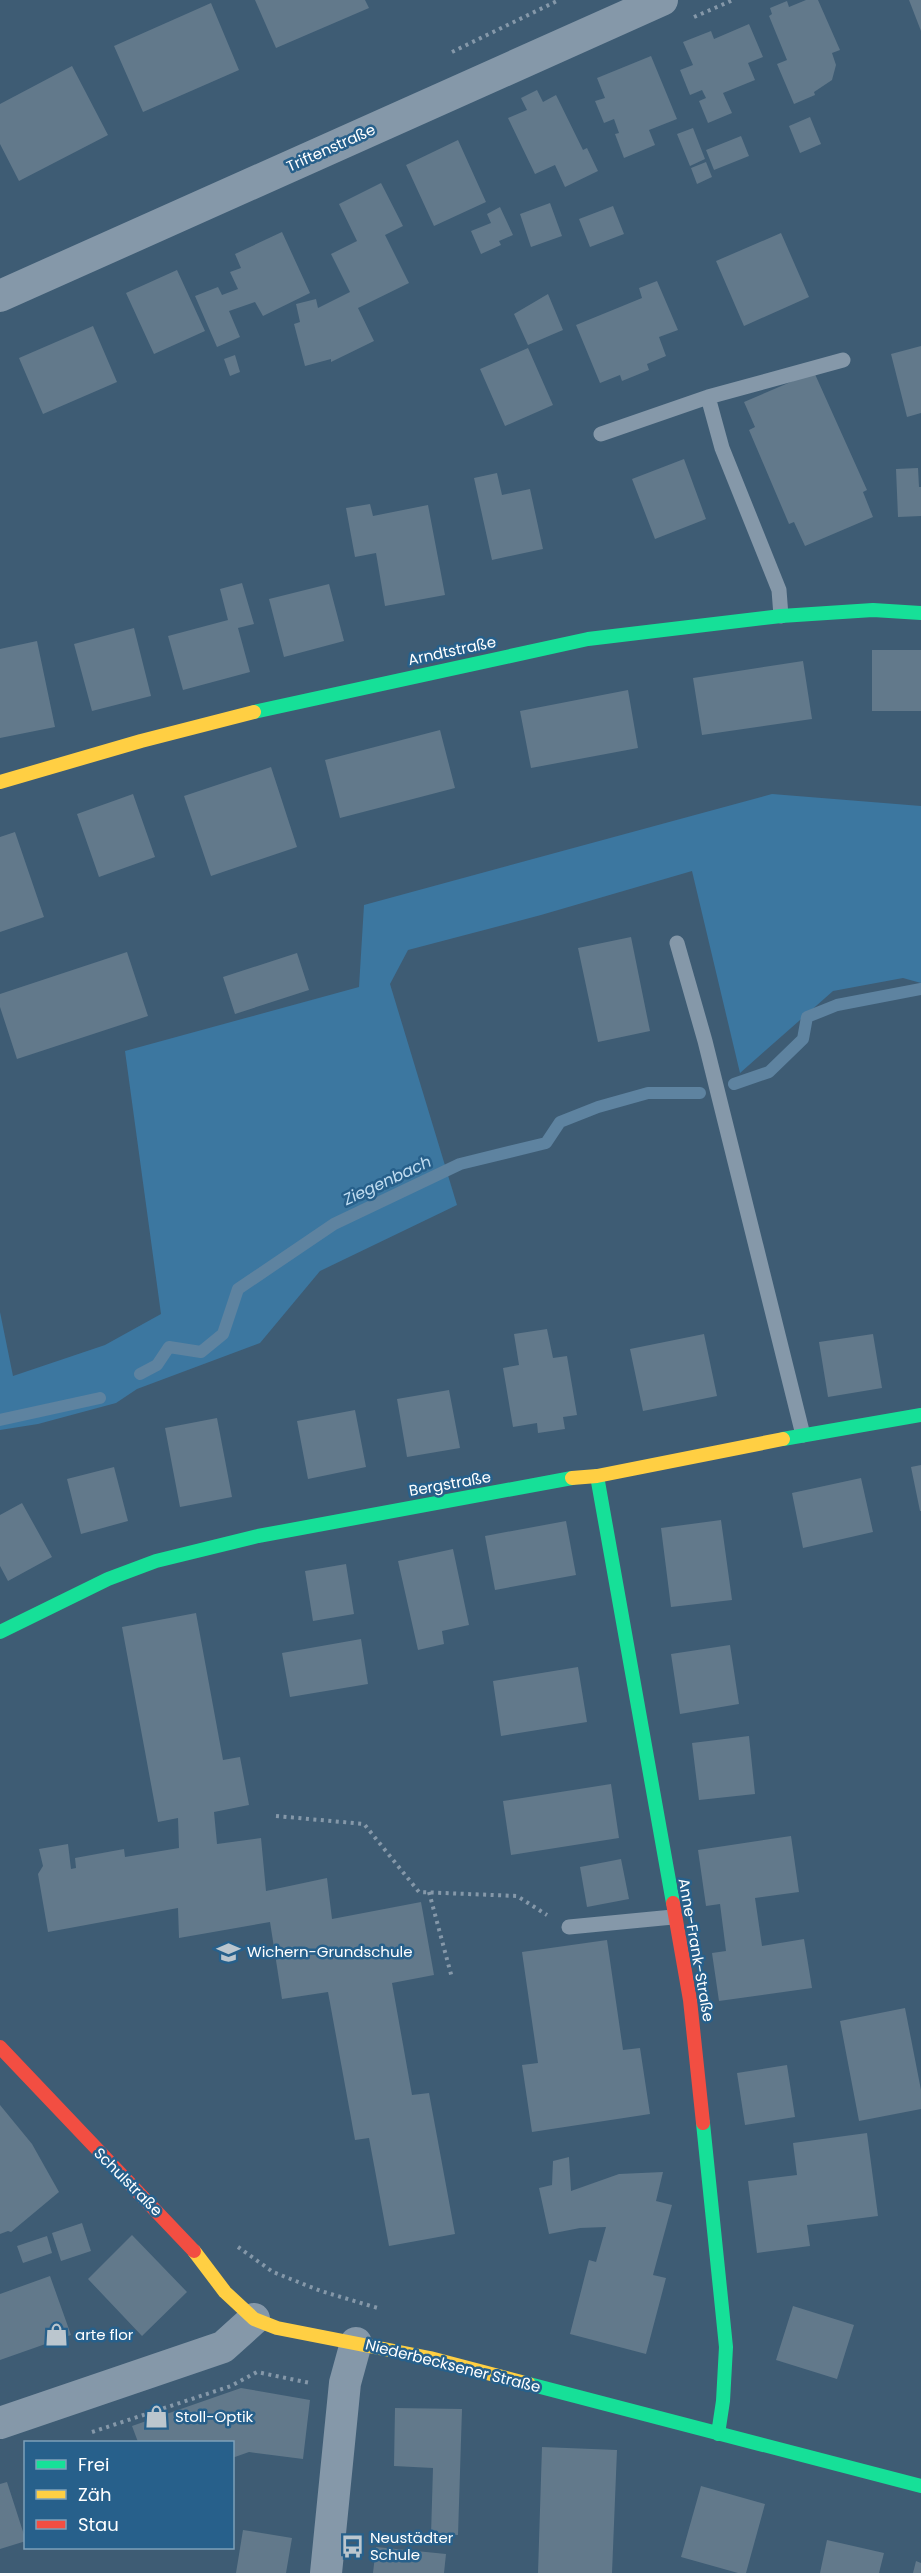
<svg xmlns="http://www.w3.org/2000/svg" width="921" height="2573" font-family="Poppins,sans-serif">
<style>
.green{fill:#3c77a0}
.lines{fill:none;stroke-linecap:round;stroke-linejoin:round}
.stream{stroke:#5e83a0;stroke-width:12}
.building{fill:#62798b}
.path{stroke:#8598a9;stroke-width:4;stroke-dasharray:3 4.5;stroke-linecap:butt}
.lane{stroke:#8598a9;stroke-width:15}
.street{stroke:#8598a9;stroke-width:32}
.fast{stroke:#16e098;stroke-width:14}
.slow{stroke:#ffcf43;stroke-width:14}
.jam{stroke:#f24e42;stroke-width:14}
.labels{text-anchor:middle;stroke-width:5;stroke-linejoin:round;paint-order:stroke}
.street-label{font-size:15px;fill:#fff;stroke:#27608b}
.poi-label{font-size:15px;fill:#fff;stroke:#27608b;text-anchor:start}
.water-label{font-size:16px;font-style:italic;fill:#c1ddf1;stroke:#27608b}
</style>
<rect width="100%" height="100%" fill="#3e5c74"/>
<path class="green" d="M772 794 921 806V983L903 978 833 991 740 1073 692 871 541 915 408 950 390 984 457 1205 320 1271 260 1343 137 1389 116 1403 38 1424 0 1430V1312L13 1376 105 1345 161 1314 125 1051 359 987 364 905Z"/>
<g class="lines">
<path class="stream" d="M734 1084 769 1072 803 1039 807 1017 837 1005 921 989
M140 1374 157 1365 169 1347 201 1352 223 1334 238 1289 334 1224 460 1164 546 1143 560 1122 598 1107 648 1093H700
M0 1420 100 1398"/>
</g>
<path class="building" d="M255 0H365L369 8 276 48Z
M806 0H818L840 50 832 53 836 65 832 80 814 92 815 95 794 104 777 64 787 60 769 16 772 14 770 8 787 1 789 7Z
M909 0H921V31Z
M211 3 239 70 143 112 114 46Z
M749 24 763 57 748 63 755 80 723 93 732 113 708 123 699 101 706 98 702 90 690 95 680 70 693 65 683 42 711 31 714 39Z
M651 56 677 119 649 130 655 145 624 158 615 134 619 133 614 119 604 123 595 101 605 98 597 78Z
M72 66 108 135 19 181 0 144V104Z
M537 90 543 102 556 95 583 150 587 148 598 171 565 187 555 165 535 174 508 118 527 110 521 98Z
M810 117 821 144 800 153 789 126Z
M693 128 705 159 690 166 677 134Z
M741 136 749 156 714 170 706 150Z
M458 140 486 202 434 226 406 165Z
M706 162 712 177 697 184 691 168Z
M381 183 403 226 385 235 409 283 358 308 374 341 331 362V359L305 366 294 324 300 322 296 304 316 299 318 308 350 292 331 254 357 241 339 204Z
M550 203 562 236 531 247 520 214Z
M613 206 624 234 590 247 579 219Z
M500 207 513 235 499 241 501 245 481 254 471 231 491 223 487 214Z
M282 232 310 293 263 316 255 302 229 311 240 337 217 347 195 296 218 287 222 295 238 289 230 272 241 268 235 254Z
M781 233 809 297 744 326 716 261Z
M177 270 205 331 154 354 126 293Z
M657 281 678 330 659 337 666 356 647 364 649 370 622 381 620 375 600 383 576 325 642 298 639 288Z
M548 294 563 330 528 345 514 314Z
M93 326 117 382 43 414 19 358Z
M921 346V413L907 417 891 354Z
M528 348 553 405 505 426 480 369Z
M235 355 240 372 230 376 224 359Z
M814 372 867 490 863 492 873 517 805 546 794 522 789 524 749 430 755 427 744 402Z
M684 459 706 519 655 539 632 479Z
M918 468 919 487H921V516L898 517 896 469Z
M497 473 502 495 530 489 543 549 492 560 474 478Z
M370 504 373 516 428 505 445 595 385 606 376 553 355 557 346 508Z
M242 583 254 624 238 628 250 672 183 690 168 636 228 620 220 589Z
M329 584 344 641 284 657 269 599Z
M134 628 151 696 92 711 74 644Z
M37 641 55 727 0 738V649Z
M872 650H921V711H872Z
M803 661 812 719 702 735 693 678Z
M628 690 638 748 531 768 520 711Z
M440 730 455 788 340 818 325 760Z
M271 767 297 847 211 876 184 796Z
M133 794 155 857 99 877 77 814Z
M15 832 44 917 0 932V837Z
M631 937 650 1031 598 1042 578 948Z
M127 952 148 1016 17 1059 0 1007V994Z
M297 953 309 990 235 1014 223 977Z
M547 1329 553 1358 567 1356 577 1415 563 1417 565 1429 538 1433 537 1423 513 1427 503 1368 519 1365 514 1334Z
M704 1334 717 1396 643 1411 630 1349Z
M873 1334 882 1388 828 1397 819 1342Z
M449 1390 460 1448 407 1457 397 1399Z
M355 1410 366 1467 308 1479 297 1421Z
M217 1418 232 1497 180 1507 165 1428Z
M921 1465V1511H920L911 1467Z
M114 1467 128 1521 81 1534 67 1479Z
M861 1478 873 1532 803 1548 792 1493Z
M22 1503 52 1557 8 1581 0 1566V1515Z
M721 1520 732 1600 671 1607 661 1528Z
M566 1521 576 1575 495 1590 485 1536Z
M453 1549 469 1625 442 1631 444 1644 418 1650 398 1561Z
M346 1564 354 1614 313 1621 305 1571Z
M196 1613 223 1760 240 1757 249 1805 214 1812 217 1844 261 1838 266 1891 327 1878 332 1919 421 1902 434 1975 392 1983 412 2095 429 2093 455 2234 389 2246 369 2138 355 2140 328 1992 282 1999 270 1922 179 1938 178 1908 48 1932 38 1874 43 1866 39 1849 68 1844 71 1869 76 1868 75 1858 124 1849 125 1857 179 1848 178 1818 158 1822 122 1627Z
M361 1639 368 1684 290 1697 282 1653Z
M730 1645 739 1704 680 1714 671 1654Z
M578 1667 587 1722 501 1736 493 1681Z
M749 1736 755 1794 699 1800 692 1743Z
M611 1784 619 1838 511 1855 503 1801Z
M791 1836 799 1892 755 1898 762 1946 804 1939 812 1988 719 2001 712 1953 726 1951 720 1904 706 1906 698 1850Z
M621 1859 629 1899 587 1907 580 1867Z
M607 1940 623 2050 640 2048 650 2114 532 2132 522 2065 538 2063 522 1952Z
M905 2008 921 2090V2109L859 2121 840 2021Z
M787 2065 795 2117 745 2125 737 2073Z
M0 2105 32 2144 59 2192 11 2232 8 2231 0 2234Z
M867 2133 878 2216 807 2225 810 2246 757 2253 748 2181 797 2175 793 2143Z
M569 2157 571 2191 619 2174 663 2172 656 2201 672 2205 653 2275 666 2278 646 2354 570 2334 589 2260 596 2262 606 2227 580 2228 549 2234 539 2188 552 2185 553 2161Z
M82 2223 91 2251 61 2261 52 2233Z
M132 2235 187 2292 142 2336 88 2279Z
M47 2236 52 2253 23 2263 17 2246Z
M50 2276 71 2335 0 2360V2294Z
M793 2306 854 2325 837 2379 776 2360Z
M241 2388 310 2400 303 2459 249 2452 232 2458V2442H138L132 2426Z
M395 2408 462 2409 458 2535H431L433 2468 394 2466Z
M542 2447 617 2450 612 2573H538Z
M7 2482 26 2541 0 2549V2484Z
M701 2486 765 2504 746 2573H738L681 2557Z
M243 2530 292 2538 286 2573H236Z
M827 2540 884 2553 879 2573H820Z
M376 2547 446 2554 444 2573H373Z
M916 2561 921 2563V2573H913Z"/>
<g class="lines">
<path class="path" d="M694 17 733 0
M452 52 559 0
M276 1816 364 1824 419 1892 517 1896 547 1915
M429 1892 452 1978
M238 2247 273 2272 321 2291 381 2309
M92 2432 231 2386 257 2372 310 2383"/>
<path class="lane" d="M708 397 722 448 779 590 781 616
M601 434 708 397 843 360
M677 943 705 1041 803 1435
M569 1927 673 1917"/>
<path class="street" d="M0 296 662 0
M0 2423 223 2347 254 2319
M326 2573 345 2383 356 2343"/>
<path class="fast" d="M254 712 588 639 781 616 873 610 921 613
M783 1439 921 1415
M597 1476 673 1903
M0 1632 108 1579 156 1561 258 1536 572 1478
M703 2123 726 2347 723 2401 718 2434
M529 2384 921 2486"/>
<path class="slow" d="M0 782 141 741 254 712
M572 1478 597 1476 783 1439
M194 2251 225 2292 254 2319 277 2328 430 2358 529 2384"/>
<path class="jam" d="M673 1903 690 2000 703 2123
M0 2047 194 2251"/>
</g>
<defs>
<symbol id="school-bare" viewBox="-9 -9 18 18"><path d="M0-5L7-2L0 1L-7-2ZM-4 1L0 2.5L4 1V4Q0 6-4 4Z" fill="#bbc6ce" stroke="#27608b" stroke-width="2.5" paint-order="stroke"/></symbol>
<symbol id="shop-bare" viewBox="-9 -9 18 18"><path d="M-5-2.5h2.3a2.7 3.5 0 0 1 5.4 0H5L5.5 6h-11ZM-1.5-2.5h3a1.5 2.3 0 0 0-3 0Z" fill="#bbc6ce" stroke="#27608b" stroke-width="2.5" paint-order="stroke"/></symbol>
<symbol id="bus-bare" viewBox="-9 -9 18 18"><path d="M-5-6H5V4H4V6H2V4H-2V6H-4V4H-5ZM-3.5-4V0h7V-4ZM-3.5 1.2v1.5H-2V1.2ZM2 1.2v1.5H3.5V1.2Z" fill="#bbc6ce" stroke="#27608b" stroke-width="2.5" paint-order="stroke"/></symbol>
</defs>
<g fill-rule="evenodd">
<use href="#school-bare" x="212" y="1936" width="33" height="33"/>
<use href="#shop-bare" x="40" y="2318" width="33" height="33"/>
<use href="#shop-bare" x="140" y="2400" width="33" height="33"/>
<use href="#bus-bare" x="336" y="2530" width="33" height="33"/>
</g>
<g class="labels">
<g class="street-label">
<text transform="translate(331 148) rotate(-24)" y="5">Triftenstraße</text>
<text transform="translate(452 651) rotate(-12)" y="5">Arndtstraße</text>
<text transform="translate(450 1484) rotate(-10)" y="5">Bergstraße</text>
<text transform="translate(696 1950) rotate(80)" y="5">Anne-Frank-Straße</text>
<text transform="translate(128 2182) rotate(45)" y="5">Schulstraße</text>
<text transform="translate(453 2366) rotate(14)" y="5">Niederbecksener Straße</text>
</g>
<g class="poi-label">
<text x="247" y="1957">Wichern-Grundschule</text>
<text x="75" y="2340">arte flor</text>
<text x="175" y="2422">Stoll-Optik</text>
<text x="370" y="2543">Neustädter<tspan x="370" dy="17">Schule</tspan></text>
</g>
<g class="water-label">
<text transform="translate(387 1180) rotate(-25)" y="6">Ziegenbach</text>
</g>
</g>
<rect x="24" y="2441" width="210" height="108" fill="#27608b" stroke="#7da0b9" stroke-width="1.5"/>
<rect x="36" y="2460" width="30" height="9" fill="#16e098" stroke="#7da0b9" stroke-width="1.5"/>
<text x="78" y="2471" font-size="18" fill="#ffffff">Frei</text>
<rect x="36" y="2490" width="30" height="9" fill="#ffcf43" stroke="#7da0b9" stroke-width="1.5"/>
<text x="78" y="2501" font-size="18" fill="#ffffff">Zäh</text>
<rect x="36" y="2520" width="30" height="9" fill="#f24e42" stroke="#7da0b9" stroke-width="1.5"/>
<text x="78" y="2531" font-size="18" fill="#ffffff">Stau</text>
</svg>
